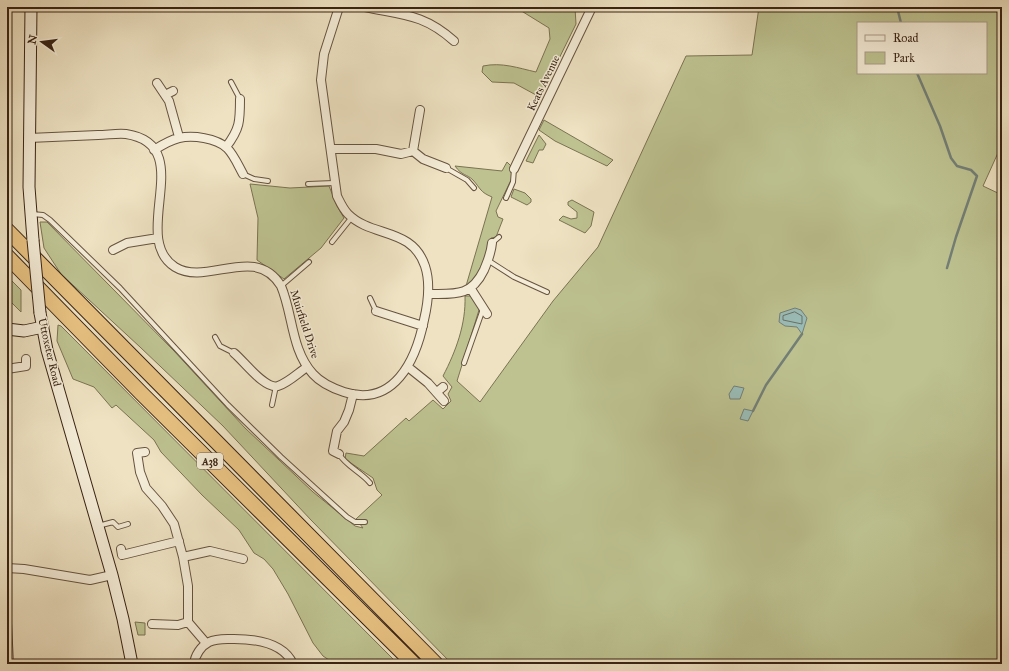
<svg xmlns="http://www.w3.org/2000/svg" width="1009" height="671" font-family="'IM FELL Great Primer',serif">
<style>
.green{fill:#bdc290;stroke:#7b7252;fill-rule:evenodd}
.water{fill:#9abdb8;stroke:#737f76}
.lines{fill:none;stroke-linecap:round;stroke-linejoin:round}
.shore{stroke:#6a7066;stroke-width:1}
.stream{stroke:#737f76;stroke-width:2.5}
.lane-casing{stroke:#665340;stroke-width:6}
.street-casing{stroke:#665340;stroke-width:10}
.secondary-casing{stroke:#392314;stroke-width:13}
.highway-casing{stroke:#392314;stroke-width:16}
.lane{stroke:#f4ecd7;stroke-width:4}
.street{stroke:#f4ecd7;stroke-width:8}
.secondary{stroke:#f4ecd7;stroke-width:11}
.highway{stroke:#e7c181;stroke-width:14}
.secondary-bridge-casing{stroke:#392314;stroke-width:13;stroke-linecap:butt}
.secondary-bridge{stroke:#f4ecd7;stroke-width:11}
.labels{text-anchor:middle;stroke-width:3;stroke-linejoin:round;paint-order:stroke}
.shield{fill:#f4ecd7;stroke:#715f4e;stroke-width:1}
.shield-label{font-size:10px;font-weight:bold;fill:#392314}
.street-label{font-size:11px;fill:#392314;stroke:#f4ecd7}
</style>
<rect width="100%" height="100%" fill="#eee2c2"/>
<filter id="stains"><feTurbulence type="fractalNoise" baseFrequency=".005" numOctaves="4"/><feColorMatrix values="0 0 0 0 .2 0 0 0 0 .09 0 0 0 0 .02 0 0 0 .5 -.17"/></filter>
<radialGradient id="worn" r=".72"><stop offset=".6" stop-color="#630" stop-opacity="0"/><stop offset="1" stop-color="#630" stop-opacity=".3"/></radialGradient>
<path class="green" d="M515 7H574L575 8 576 24 542 93 536 95 514 83 492 82 482 72 483 66C502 62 518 68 536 72L550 39 549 28Z
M759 7H984L1002 14V144L983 186 1002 195V664H452L311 520 223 426 140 347 61 274 44 248 40 222H47L174 351 245 428 313 492 355 526 363 528 356 519 382 495 377 490 373 478 345 459 346 453 364 456 406 418 409 421 433 400 443 409 451 401 448 394 452 387 443 376C456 351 466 324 465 296H471L477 302 479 310 457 381 480 402 553 301 598 247 686 56 752 55ZM858 23H986V73H858Z
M544 120 613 160 607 166 555 141 539 130Z
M539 135 546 144 543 150H539L533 163 526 161Z
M507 162 513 168V176L496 211 498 217 503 219 496 237 491 238 490 240C485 259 483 276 466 286L492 197C480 192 481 189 473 180 467 174 462 176 455 166L502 171Z
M250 184 290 188 329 186 337 206 344 218 321 248 284 279 257 260 258 218Z
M514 189 525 193 531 199V202L527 205 511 197Z
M572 200 594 212 591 226 585 233 559 220 563 216 571 219 577 218V212L568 205V202Z
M7 276 21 290V312L7 298Z
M58 325 61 326 398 664H335L323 656 313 643 288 594 273 569 264 559 254 553 239 530 202 495 161 452 154 440 116 405 112 408 94 387 73 379 57 341Z
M135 622 145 623V635H138Z"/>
<path class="water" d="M795 308 801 310 807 318 802 334 797 327 785 326 779 322 780 313Z
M734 386 744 388 740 399H730L729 394Z
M744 409 753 411 748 421 740 419Z"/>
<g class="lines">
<path class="shore" d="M795 312 802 316V324L783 320V316Z"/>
<path class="stream" d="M897 7 901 23
M917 73 940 126 951 158 957 166 971 170 977 176 956 237 947 268
M753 411 766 385 802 334"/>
<defs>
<path id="lane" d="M231 82 240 99
M446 168 467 180 474 188
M243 174 254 179 268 181
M308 184 334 183
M506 198 513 182 514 169
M32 214 43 215 50 220 120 288 228 405 281 457 347 517 355 522H365
M332 242 352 217
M492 243 499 237
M489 261 514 277 547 292
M281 286 309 262
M370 298 376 311
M215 337 220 346 234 353
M464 363 483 309
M272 405 276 386
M339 454C346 466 361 472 370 483
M98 526 113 522 118 527 128 524"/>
<path id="street" d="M365 7C403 15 424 14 454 41
M157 83 169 101 179 137
M165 95 173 91
M29 138C52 137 75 136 98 135 107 135 117 133 126 134 199 145 128 237 175 267 207 287 255 243 281 286 293 314 291 350 313 374 321 383 332 388 344 392 394 408 416 360 424 320 428 303 431 284 425 266 412 227 372 238 348 214 343 209 340 202 337 196L321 80 324 54 339 7
M226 147C240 129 240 121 240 99
M331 149H376L401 154 413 151 420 110
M154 150C162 145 170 140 179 138 193 135 216 138 227 148 234 155 238 165 243 174
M413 151 423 159 446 168
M514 169 592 7
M113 250 127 243 158 238
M471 289 487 314
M428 294C455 294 471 297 484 270 488 260 491 254 492 243
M376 311 423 326
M234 353C244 361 265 390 278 386 288 383 298 373 307 367
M408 367 428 383 444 401
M7 369 26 366V359
M437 392 443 387
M145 452 137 453 140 472 146 488 162 506 174 524 183 557 188 586V622L206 643
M339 454 333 451 337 431 344 422 349 410 353 394
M121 549 122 555 179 541
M183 557 210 551 243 559
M7 568 24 569 90 580 112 575
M7 623 9 664
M152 624 178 625 188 622
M194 664C195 655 201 646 209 642 217 638 225 639 234 639 255 639 283 642 293 664"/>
<path id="secondary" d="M31 7 29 187 33 240
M40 313 47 350 112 575 123 619 132 664
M7 329 24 331 43 327"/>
<path id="highway" d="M7 230 436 664
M7 256 141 393 414 664"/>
</defs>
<use href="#lane" class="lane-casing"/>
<use href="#street" class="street-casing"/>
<use href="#secondary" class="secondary-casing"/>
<use href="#highway" class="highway-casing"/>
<use href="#lane" class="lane"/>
<use href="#street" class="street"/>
<use href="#secondary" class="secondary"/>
<use href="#highway" class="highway"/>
<defs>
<path id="secondary-bridge" d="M33 240 40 313"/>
</defs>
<use href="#secondary-bridge" class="secondary-bridge-casing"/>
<use href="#secondary-bridge" class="secondary-bridge"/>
</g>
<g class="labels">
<rect class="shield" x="197" y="453" width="26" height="16" rx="3"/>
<g class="shield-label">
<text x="210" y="465">A38</text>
</g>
<g class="street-label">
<text transform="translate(543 83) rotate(-64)" y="4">Keats Avenue</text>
<text transform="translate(305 324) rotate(72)" y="4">Muirfield Drive</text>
<text transform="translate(50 352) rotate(77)" y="4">Uttoxeter Road</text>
</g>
</g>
<rect width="1009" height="671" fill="none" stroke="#eee2c2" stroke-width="24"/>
<rect x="8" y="8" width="993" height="655" fill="none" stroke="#392314" stroke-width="2"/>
<rect x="12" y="12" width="985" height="647" fill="none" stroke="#392314"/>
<rect x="857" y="22" width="130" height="52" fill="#f4ecd7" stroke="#a99c89"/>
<rect x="865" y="35" width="20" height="6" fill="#f4ecd7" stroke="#a99c89"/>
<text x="893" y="42" font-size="12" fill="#392314">Road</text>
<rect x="865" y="52" width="20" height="12" fill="#bdc290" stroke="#a99c89"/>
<text x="893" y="62" font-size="12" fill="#392314">Park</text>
<g transform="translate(42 42) rotate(284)" stroke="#f4ecd7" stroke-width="3" paint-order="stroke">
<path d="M0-3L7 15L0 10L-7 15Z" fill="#392314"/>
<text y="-6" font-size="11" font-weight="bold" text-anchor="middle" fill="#392314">N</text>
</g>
<rect width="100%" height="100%" filter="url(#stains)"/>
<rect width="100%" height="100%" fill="url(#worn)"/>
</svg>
